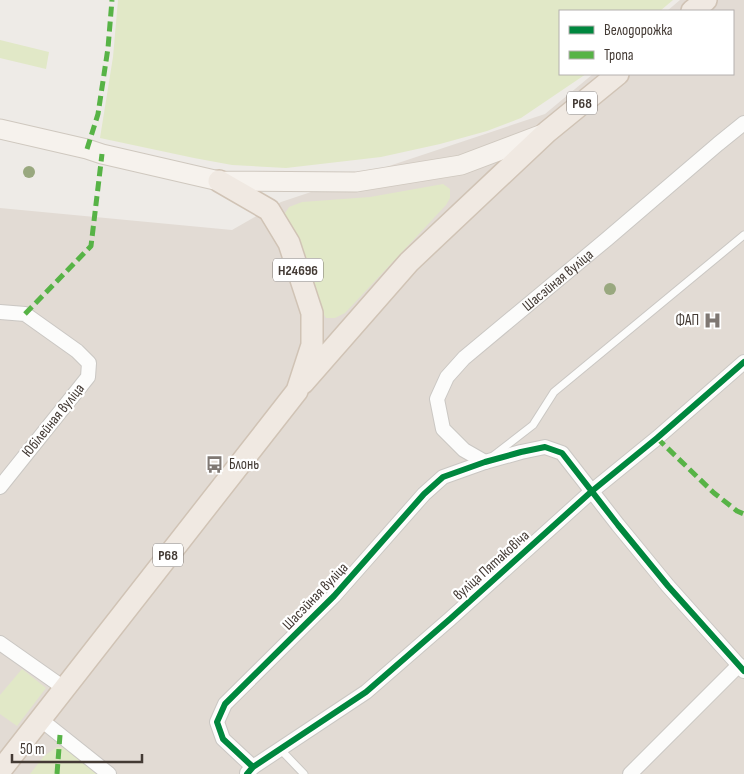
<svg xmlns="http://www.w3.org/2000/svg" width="744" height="774" font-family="'Sofia Sans Condensed',sans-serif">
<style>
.residential{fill:#e2dbd4}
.green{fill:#e1e8c7}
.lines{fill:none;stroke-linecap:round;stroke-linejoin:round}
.service-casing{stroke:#cac7c3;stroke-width:9}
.minor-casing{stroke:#cac7c3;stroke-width:16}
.secondary-casing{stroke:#cfc8bf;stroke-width:21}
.primary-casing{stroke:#d0c3b5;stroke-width:24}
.service{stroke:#fcfcfb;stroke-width:7}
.minor{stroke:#fcfcfb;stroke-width:14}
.secondary{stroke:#f6f2ed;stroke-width:19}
.primary{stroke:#f0e9e2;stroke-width:21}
.quiet{stroke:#57b346;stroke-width:5;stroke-dasharray:10 5;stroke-linecap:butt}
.cycleway-casing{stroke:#fff;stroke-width:9}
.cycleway{stroke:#00873e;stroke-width:6}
.tree{fill:#99a87f}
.labels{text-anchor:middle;stroke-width:4.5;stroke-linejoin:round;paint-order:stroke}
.shield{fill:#fff;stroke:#7b7571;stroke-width:1}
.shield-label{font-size:14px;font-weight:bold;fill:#433a34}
.street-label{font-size:15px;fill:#433a34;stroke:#fff}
.poi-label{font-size:15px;fill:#433a34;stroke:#fff;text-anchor:end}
</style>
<rect width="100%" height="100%" fill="#eeebe7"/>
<path class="residential" d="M680 0H744V774H0V208L232 230 281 202 545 114 593 74H733V11H667Z"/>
<path class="green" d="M118 0H673L660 11H560V74H586L521 118 487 131 440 144 381 157 286 168 232 165 194 158 100 138 113 57Z
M0 40 49 52 46 69 0 58Z
M443 184 450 189V198L446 205 345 313 335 318H326C318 307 319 294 314 281 305 259 293 238 282 218L289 207 302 202 370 197Z
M22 669 46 688 17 726 0 714V695Z
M57 747C71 746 88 765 99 774H30L44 756Z"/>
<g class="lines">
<defs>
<path id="service" d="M493 456 533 425 554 392 744 235
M280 749 304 774"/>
<g id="minor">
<path d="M0 312 25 314 77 351 89 363 88 377 0 487"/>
<path id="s1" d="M485 462 464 450 443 429 437 399 447 377 464 358 607 239 718 144 744 123"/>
<path d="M0 643 64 688"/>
<path d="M40 719 109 774"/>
<path d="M253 767 223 739 217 722 225 704 334 596 424 494 443 477 485 462 521 452 545 447 562 453 618 525 668 586 744 671"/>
<path d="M247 773 253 767 366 692 450 619 592 491 657 438 744 362"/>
<path d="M630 774 739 665"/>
</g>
<path id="secondary" d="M0 129 87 149 102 154 219 181 356 182 461 165 543 134"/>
<path id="primary" d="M692 11 706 0
M303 383 409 262 547 132 618 74
M0 771 297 391 312 345V313L289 243 269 210 219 181"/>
</defs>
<use href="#service" class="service-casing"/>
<use href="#minor" class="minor-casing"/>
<use href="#secondary" class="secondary-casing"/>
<use href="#primary" class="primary-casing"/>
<use href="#service" class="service"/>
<use href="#minor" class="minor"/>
<use href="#secondary" class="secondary"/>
<use href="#primary" class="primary"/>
<path class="quiet" d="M87 149 98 114 108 48 112 0
M25 314 91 246 102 154
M657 438 714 493 737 511 744 514
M57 774 60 735"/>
<defs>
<path id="cycleway" d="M253 767 223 739 217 722 225 704 334 596 424 494 443 477 485 462 521 452 545 447 562 453 618 525 668 586 744 671
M247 774 253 767 366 692 450 619 592 491 657 438 744 362"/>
</defs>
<use href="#cycleway" class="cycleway-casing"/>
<use href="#cycleway" class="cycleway"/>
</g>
<g class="tree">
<circle cx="29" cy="172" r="6"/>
<circle cx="610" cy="289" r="6"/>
</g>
<defs>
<symbol id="hospital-bare" viewBox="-9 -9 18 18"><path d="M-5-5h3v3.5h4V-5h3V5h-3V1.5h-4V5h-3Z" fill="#7f7873" stroke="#fff" stroke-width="2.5" paint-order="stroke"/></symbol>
<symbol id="bus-bare" viewBox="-9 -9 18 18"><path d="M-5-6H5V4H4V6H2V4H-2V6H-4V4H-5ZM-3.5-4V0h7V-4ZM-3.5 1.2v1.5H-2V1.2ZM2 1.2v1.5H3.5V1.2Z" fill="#7f7873" stroke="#fff" stroke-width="2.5" paint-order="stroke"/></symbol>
</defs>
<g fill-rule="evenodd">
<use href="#hospital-bare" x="700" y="308" width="25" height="25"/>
<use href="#bus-bare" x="202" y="452" width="25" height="25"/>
</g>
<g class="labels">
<g class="shield">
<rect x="567" y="91.5" width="30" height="23" rx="4"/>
<rect x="273" y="258.5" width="50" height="23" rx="4"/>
<rect x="153" y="543.5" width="30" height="23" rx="4"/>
</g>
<g class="shield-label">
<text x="582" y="108">Р68</text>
<text x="298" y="275">Н24696</text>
<text x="168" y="560">Р68</text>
</g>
<g class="street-label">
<text dy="5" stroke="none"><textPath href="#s1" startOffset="256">Шасэйная вуліца</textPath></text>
<text transform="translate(53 420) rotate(-51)" y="5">Юбілейная вуліца</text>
<text transform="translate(491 565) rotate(-42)" y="5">вуліца Пятаковіча</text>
<text transform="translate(315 596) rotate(-46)" y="5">Шасэйная вуліца</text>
</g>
<g class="poi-label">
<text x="699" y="325">ФАП</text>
<text x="229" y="469" text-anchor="start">Блонь</text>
</g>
</g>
<rect x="559" y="10" width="175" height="65" fill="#ffffff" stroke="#b4b0ae"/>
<rect x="569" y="26" width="25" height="8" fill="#00873e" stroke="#b4b0ae"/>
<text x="604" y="35" font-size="15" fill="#433a34">Велодорожка</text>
<rect x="569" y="51" width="25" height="8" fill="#57b346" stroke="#b4b0ae"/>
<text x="604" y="60" font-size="15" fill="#433a34">Тропа</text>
<path d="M12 754v8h130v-8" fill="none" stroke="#433a34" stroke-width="2.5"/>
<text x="20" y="754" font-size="15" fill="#433a34" stroke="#ffffff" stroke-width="4" paint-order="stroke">50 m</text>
</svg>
